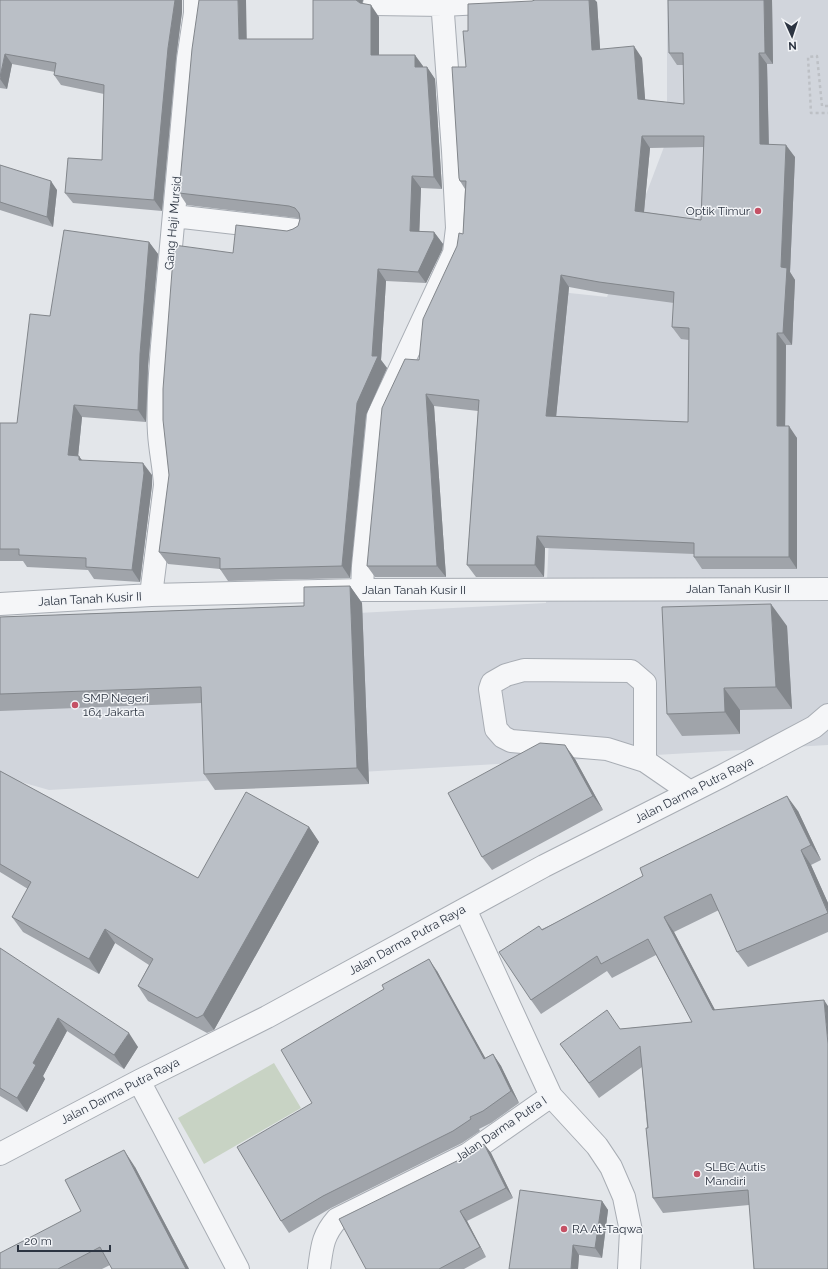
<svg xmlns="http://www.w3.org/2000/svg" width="828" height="1269" font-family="Raleway,sans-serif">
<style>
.built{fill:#d1d5dc}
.green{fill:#c8d3c4}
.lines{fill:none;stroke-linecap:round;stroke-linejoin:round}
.minor-casing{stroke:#a8adb4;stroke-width:24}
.path{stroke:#bdc0c5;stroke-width:2.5;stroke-dasharray:3 3;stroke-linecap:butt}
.minor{stroke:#f5f6f8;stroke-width:22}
.wall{fill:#a0a4aa;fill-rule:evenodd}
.shaded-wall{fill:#82868b}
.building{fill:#babfc6;stroke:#82868b;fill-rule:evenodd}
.poi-dot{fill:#c55165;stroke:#f2f4f7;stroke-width:1.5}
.labels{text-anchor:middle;stroke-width:3;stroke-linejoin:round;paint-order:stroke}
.poi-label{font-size:12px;fill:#2c3441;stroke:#f2f4f7;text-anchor:start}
.street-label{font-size:12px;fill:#2c3441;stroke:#f2f4f7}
</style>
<rect width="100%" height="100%" fill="#e3e6ea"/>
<path class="built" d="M667 0H828V745L49 790 0 776V632L546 603 560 292 607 297 667 139Z"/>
<path class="green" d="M274 1063 301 1108 204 1164 178 1118Z"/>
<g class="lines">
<defs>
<path id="minor" d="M374 4 443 5 540 0
M174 216 296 230
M362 590 363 566 378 416 454 253 457 228 453 151 442 0
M151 595 165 485C164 467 160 450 159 433 157 404 160 374 162 346L188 59 195 13V0
M0 604 151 595 362 590 828 589
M645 761V683L631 671 524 670 506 675 492 683 490 689 496 729 503 737 511 741 607 749 645 761 690 792
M465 909 551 1096 597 1146 611 1167 624 1197 631 1231 629 1269
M139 1081 164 1128 238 1269
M0 1154 139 1081 267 1017 544 866 722 776 814 727 828 715
M319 1269C322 1248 322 1236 337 1219L468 1154 551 1096"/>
</defs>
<use href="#minor" class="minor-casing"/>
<path class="path" d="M828 106H822L817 56 808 57 811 113H828"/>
<use href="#minor" class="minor"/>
</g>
<path class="wall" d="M0 0H182V12L176 58 162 211 73 203 65 193 102 160 104 94 61 85 54 75 55 72 12 64 7 89 0 88Z
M313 0H363L362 3 379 17V55L423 66V67H427L435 79 442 189 421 188 419 231 434 232 443 244 442 250 426 283 386 281 381 360 387 368 366 415 350 578 228 581 220 569 168 564 159 552 233 253 287 231 293 229 298 226 300 219 297 218 187 205 179 193 247 39H313Z
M772 0 773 64H767L769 144 795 157 790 272 795 280 792 345H786L785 426 797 438V569H702L694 557V554L545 548 544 577H476L467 565 478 411 434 406 446 577H375L367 566 419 360 463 234 465 189 460 181 468 31 532 1 597 2 600 49 642 58 645 100 684 104V65H677L669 53ZM704 147 701 220 644 212 650 148ZM569 287 607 294 674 303 672 327 681 339 689 340 688 422 556 416Z
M0 165 57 190 53 227 0 210Z
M149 242 158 254 148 366 146 422 82 417 78 456 83 461 152 475V485L140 582 94 579 88 570 27 567 23 561H0V423H17L50 316Z
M350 586 362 603 369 784 215 790 204 774 202 703 0 711V617L304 606Z
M787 626 792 709 740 710V734L682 736 667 714Z
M575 759 603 810 492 870 482 857Z
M0 771 198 878 309 827 319 842 214 1030 207 1033 148 1001 138 986 149 965 115 943 99 974 23 932 12 917 28 889 0 872Z
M798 811 821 860 811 865 828 903V932L748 967 737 952 719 910 674 932 715 1010 824 1000 749 1205 663 1213 653 1198 642 1067 599 1098 560 1044 620 1029 692 1022 656 955 612 978 607 971 541 1014 531 1000 542 929Z
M0 948 138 1047 124 1069 67 1031 43 1076 45 1079 27 1112 0 1096Z
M437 971 485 1058 493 1054 501 1066 519 1103 491 1123 479 1129 480 1131 462 1143 331 1208 289 1233 281 1221 312 1103Z
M484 1144 491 1153 513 1198 467 1221 486 1257 464 1269H366Z
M135 1167 189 1269H112L110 1265 102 1269H0L81 1211Z
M602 1201 608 1210 602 1258 579 1255 578 1269H509Z"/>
<path class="shaded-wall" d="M175 0H182V12L176 58 162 211 154 200 168 48Z
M238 0H246L247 50 239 39Z
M356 0H363L362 4Z
M589 0H595L597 2 601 62 592 50Z
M764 0H772L773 64 765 53Z
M371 5 379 17V67L371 55Z
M634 46 642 58 646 111 638 99Z
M759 53 767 64 769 156 760 144Z
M5 54 12 64 7 89 0 79Z
M415 55 423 66V79L415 67Z
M427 67 435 79 442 189 434 177Z
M642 136 650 148 643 222 635 211Z
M786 145 795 157 790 272 795 280 792 345 783 333 781 267Z
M412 176 421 188 419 242 410 231Z
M51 181 57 190 53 227 47 217Z
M434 232 443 244 442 250 426 283 418 272Z
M149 242 158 254 148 366 146 422 138 410 140 354Z
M378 269 386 281 381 360 387 368 366 415 350 578 342 566 357 403 372 356Z
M561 275 569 287 555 428 546 416Z
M777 333 786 345 785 438 777 426Z
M426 394 434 406 446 577 437 566Z
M74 405 82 417 77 467 68 455Z
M789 426 797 438V569L789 557Z
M79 456 87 468 79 460Z
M143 463 152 475V485L140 582 132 570Z
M537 536 545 548 544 577 535 565Z
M350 586 362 603 369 784 357 768Z
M771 604 787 626 792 709 776 687Z
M724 688 740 710V734L725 712Z
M565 745 575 759 603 810 593 796Z
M787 796 798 811 821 860 811 845Z
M309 827 319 842 214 1030 203 1015Z
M801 850 811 865 828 903V912Z
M664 917 674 932 723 1025 713 1010Z
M105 929 115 943 99 974 89 959Z
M429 959 437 971 492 1070 484 1059Z
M824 1000 828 1006V1044Z
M58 1018 67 1031 43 1076 45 1079 27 1112 17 1098 33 1063Z
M129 1033 138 1047 124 1069 114 1055Z
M493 1054 501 1066 519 1103 511 1091Z
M484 1144 491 1153 513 1198 506 1188Z
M124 1150 135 1167 189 1269H186Z
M602 1201 608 1210 602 1258 595 1248Z
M460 1211 467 1221 486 1257 480 1247Z
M573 1245 579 1255 578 1269H571Z"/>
<path class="building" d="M0 0H175L168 48 154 200 65 193 68 158 102 160 104 85 54 75 56 63 5 54 0 77Z
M199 0H238L239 39H313V0H356L360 3 371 5V55H415V67H427L434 177 412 176 410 231 434 232V238L418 272 378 269 372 356H378L357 403 342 566 220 569V558L159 552 169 475 163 420V389L174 245 233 253 236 225 287 231 293 229 298 226 300 219 299 213 295 208 289 206 179 193 192 49Z
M535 0H589L592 50 634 46 638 99 684 104 683 53H669L668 0H764L765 53H759L760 144 786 145 781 267 787 268 783 333H777V426H789V557H694V543L537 536 535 565H467L479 400 426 394 437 566H367L382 408 405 359 419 360 423 319 457 246 459 233 463 234 466 181H460L459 178 452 67H466L463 31H468V4L532 1ZM642 136H704L701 220 635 211ZM561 275 599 282 674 292 672 327 689 328 688 422 546 416Z
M0 165 51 181 47 217 0 202Z
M64 230 149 242 140 354 138 410 74 405 68 455 79 456V460L143 463 144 473 132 570 86 567V558L19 555V549H0V423H17L30 314 50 316Z
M350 586 357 768 204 774 201 687 0 694V617L304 606V587Z
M771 604 776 687 724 688 725 712 667 714 662 607Z
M540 743 565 745 593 796 482 857 448 793Z
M0 771 198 878 246 792 309 827 203 1015 197 1018 138 986 153 959 105 929 89 959 12 917 31 882 0 864Z
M787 796 811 845 801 850 828 913 737 952 711 894 664 917 713 1010 824 1000 828 1044V1269H754L748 1190 653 1198 646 1128H648L640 1046 589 1083 560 1044 607 1010 620 1029 692 1022 648 939 601 964 597 956 531 1000 499 952 539 926 542 930 643 876 640 868Z
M0 948 129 1033 114 1055 58 1018 33 1063 36 1065 17 1098 0 1088Z
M429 959 484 1059 493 1054 511 1091 483 1111 470 1117 471 1119 453 1131 323 1196 281 1221 237 1147 312 1103 281 1050 384 989 382 985Z
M484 1144 506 1188 460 1211 480 1247 439 1269H366L339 1219 467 1156Z
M124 1150 186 1269H112L100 1247 58 1269H0V1253L81 1211 65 1180Z
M520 1190 602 1201 595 1248 573 1245 571 1269H509Z"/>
<g class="poi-dot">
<circle cx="758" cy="211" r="4"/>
<circle cx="75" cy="705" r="4"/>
<circle cx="697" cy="1174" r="4"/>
<circle cx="564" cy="1229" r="4"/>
</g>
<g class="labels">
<g class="poi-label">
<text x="750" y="215" text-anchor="end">Optik Timur</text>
<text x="83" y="702">SMP Negeri<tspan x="83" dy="14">164 Jakarta</tspan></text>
<text x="705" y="1171">SLBC Autis<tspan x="705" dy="14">Mandiri</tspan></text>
<text x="572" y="1233">RA At-Taqwa</text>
</g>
<g class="street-label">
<text transform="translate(173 223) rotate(-85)" y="4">Gang Haji Mursid</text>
<text x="738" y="593">Jalan Tanah Kusir II</text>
<text x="414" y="594">Jalan Tanah Kusir II</text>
<text transform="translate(90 599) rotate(-3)" y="4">Jalan Tanah Kusir II</text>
<text transform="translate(694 790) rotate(-27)" y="4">Jalan Darma Putra Raya</text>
<text transform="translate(407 940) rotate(-29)" y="4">Jalan Darma Putra Raya</text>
<text transform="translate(120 1091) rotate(-27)" y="4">Jalan Darma Putra Raya</text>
<text transform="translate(501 1129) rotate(-34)" y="4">Jalan Darma Putra I</text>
</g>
</g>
<g transform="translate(792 36) rotate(177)" stroke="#f2f4f7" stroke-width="3" paint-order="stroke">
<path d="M0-3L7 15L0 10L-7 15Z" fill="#2c3441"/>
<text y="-6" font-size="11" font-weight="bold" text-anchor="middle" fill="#2c3441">N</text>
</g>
<path d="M18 1245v6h92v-6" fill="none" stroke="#2c3441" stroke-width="2"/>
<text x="24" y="1245" font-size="12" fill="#2c3441" stroke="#f2f4f7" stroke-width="3" paint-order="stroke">20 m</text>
</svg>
